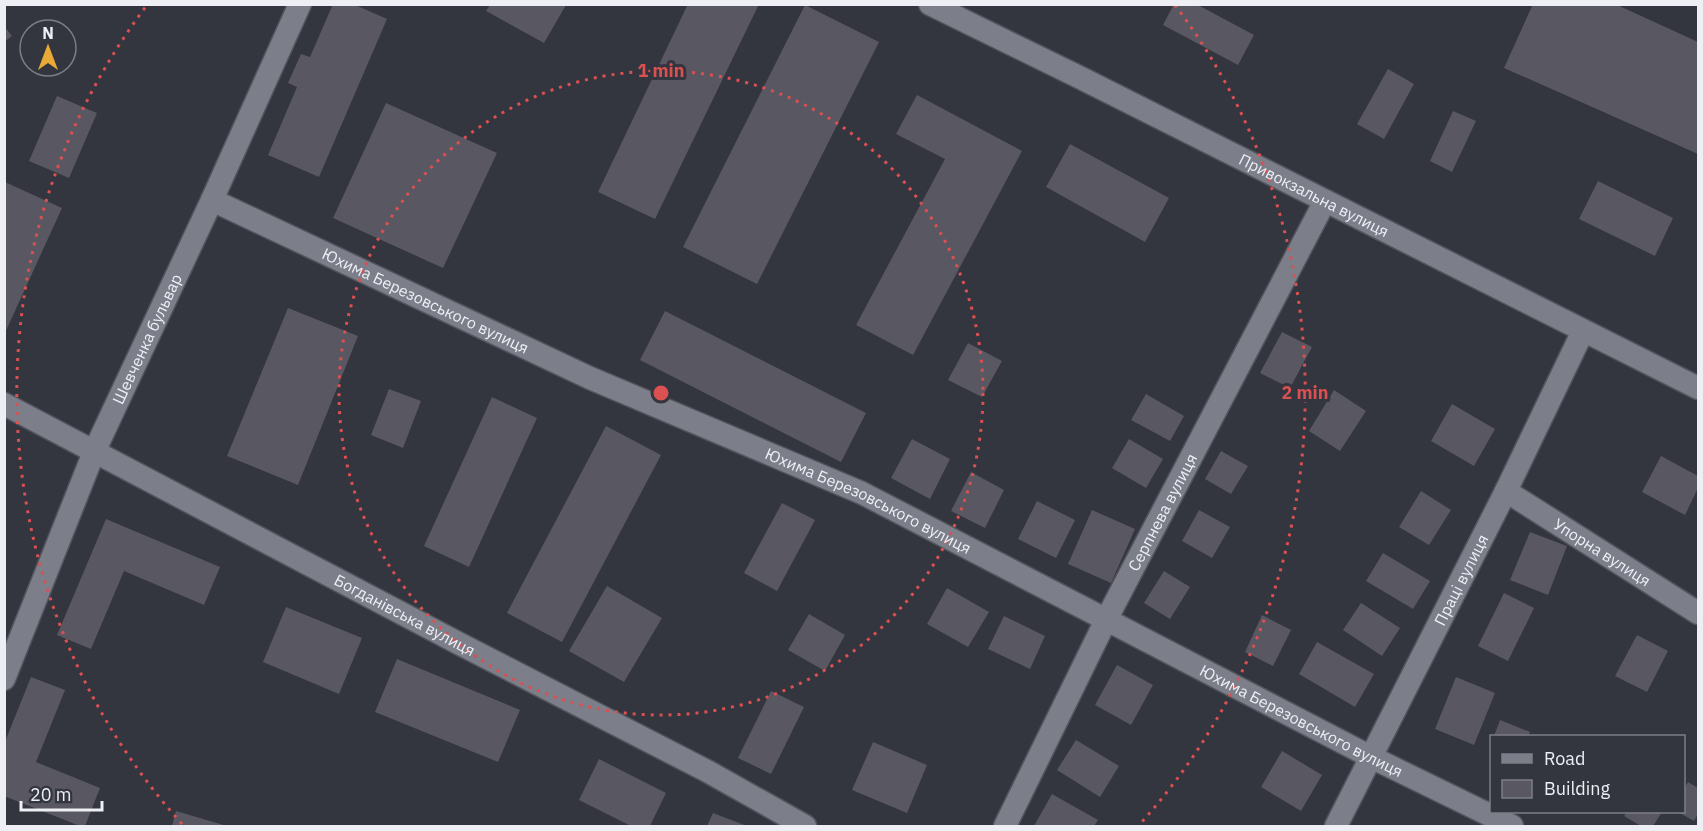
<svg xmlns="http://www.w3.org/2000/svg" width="1703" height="831" font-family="'IBM Plex Sans',sans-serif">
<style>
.building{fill:#595762}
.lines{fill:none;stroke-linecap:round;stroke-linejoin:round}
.street-casing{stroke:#52545c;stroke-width:25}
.street{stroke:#7c7e8a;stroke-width:22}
.ring{fill:none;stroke:#db5051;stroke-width:3;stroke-dasharray:3 6}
.labels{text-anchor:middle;stroke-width:6;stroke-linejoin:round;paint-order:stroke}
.street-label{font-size:16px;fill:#edeff5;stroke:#33353f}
.centre{fill:#db5051;stroke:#33353f;stroke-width:3}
.ring-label{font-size:18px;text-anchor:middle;font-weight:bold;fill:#db5051;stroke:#33353f;stroke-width:6;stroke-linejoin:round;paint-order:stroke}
</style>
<rect width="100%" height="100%" fill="#33353f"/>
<path class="building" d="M333 4H353L387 19 319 177 268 155 297 87 288 83 301 54 310 57Z
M688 4H759L655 219 598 192Z
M1174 4H1196L1254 35 1238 65 1163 25Z
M1533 4H1615L1698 42V154L1504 68Z
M490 5H566L544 43 486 11Z
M805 5 879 42 757 284 683 247Z
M4 26 12 36 4 42Z
M1388 69 1414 84 1384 139 1357 124Z
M917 95 1022 151 913 355 856 325 945 159 896 134Z
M57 96 97 113 69 178 29 161Z
M386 103 497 153 443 268 333 218Z
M1453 111 1476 121 1452 172 1430 161Z
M1070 144 1169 198 1145 242 1046 187Z
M1598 181 1673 218 1655 256 1579 219Z
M5 182 62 208 4 335V184Z
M288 308 358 336 298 485 227 456Z
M665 311 866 413 841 462 640 360Z
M1282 332 1312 347 1290 388 1260 373Z
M968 343 1002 361 982 397 948 380Z
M389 389 421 401 403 448 371 435Z
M1334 390 1366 411 1340 451 1309 431Z
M1146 394 1184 416 1170 441 1131 420Z
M492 397 537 418 469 567 424 546Z
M1452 404 1495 429 1474 466 1431 441Z
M606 426 661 455 562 642 507 613Z
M912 439 950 459 930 499 891 478Z
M1129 439 1163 459 1146 488 1112 468Z
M1221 451 1248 466 1231 494 1205 479Z
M1661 456 1698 476V488L1685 515 1642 492Z
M971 472 1004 490 985 528 951 511Z
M1421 491 1451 510 1429 545 1399 527Z
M1037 501 1075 520 1056 558 1018 539Z
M782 503 815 520 777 591 744 573Z
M1092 510 1135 529 1111 583 1068 564Z
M1199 510 1230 527 1212 558 1182 541Z
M106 519 220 567 204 605 124 571 91 649 57 635Z
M1530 532 1567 546 1548 595 1510 580Z
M1383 553 1430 581 1413 609 1366 581Z
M1164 571 1190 587 1170 619 1144 603Z
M607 586 662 618 624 682 569 651Z
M947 588 989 612 968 647 927 624Z
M1504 593 1534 608 1508 661 1478 646Z
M1361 603 1400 628 1382 656 1343 630Z
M286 607 362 638 339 694 263 662Z
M809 614 845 635 825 671 788 650Z
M1262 615 1291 630 1273 666 1245 652Z
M1004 616 1045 636 1030 669 988 649Z
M1637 635 1668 651 1647 692 1615 676Z
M1317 642 1374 674 1355 707 1299 674Z
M397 659 520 710 498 762 375 712Z
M1117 665 1153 685 1131 725 1095 705Z
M31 677 65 690 36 762 100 788 85 826H80L4 796V744Z
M1456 677 1495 693 1474 745 1435 729Z
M771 691 804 707 771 774 738 758Z
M1500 720 1530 732 1528 736H1494Z
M1076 740 1119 766 1100 797 1057 770Z
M873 742 927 765 907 813 852 790Z
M1282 751 1322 775 1301 811 1261 787Z
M599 759 666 793 650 826H631L579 800Z
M1688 782 1698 788V814L1694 821 1678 812H1684V789Z
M1052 794 1098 820 1094 826H1034Z
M176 811 227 826H172Z
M1627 812H1662L1653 826H1641L1624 816Z
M713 813 747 826H707Z"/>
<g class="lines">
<defs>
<g id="street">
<path id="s1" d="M930 4 1081 78 1698 388"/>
<path id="s2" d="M212 200 590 378 862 493 1371 757 1512 826"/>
<path id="s3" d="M4 404 460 644 707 771 805 826"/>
<path id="s4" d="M1506 491 1698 613"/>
<path id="s5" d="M4 679 94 452 212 200 300 4"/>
<path id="s6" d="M1005 826 1106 620 1325 201"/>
<path id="s7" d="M1336 826 1506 491 1583 331"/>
</g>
</defs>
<use href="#street" class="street-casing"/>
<use href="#street" class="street"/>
</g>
<g class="ring">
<circle cx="661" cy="393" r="322"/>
<path d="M182 824A644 644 0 0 1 147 5M1175 5A644 644 0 0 1 1140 824"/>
</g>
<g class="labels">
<g class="street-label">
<text dy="6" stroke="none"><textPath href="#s1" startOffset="429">Привокзальна вулиця</textPath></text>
<text dy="6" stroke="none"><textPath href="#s2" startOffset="236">Юхима Березовського вулиця</textPath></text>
<text dy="6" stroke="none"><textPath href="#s5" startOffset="369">Шевченка бульвар</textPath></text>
<text dy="6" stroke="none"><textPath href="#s2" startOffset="722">Юхима Березовського вулиця</textPath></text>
<text dy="6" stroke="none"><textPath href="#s6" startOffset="351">Серпнева вулиця</textPath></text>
<text dy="6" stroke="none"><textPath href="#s4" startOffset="114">Упорна вулиця</textPath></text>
<text dy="6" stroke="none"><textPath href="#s7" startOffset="276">Праці вулиця</textPath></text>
<text dy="6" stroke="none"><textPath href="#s3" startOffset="453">Богданівська вулиця</textPath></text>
<text dy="6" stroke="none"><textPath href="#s2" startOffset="1208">Юхима Березовського вулиця</textPath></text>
</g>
</g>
<circle cx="661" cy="393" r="9" class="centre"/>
<g class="ring-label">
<text x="661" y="77">1 min</text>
<text x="1305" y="399">2 min</text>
</g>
<rect width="1703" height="831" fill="none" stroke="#edeff5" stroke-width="12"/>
<rect x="1490" y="735" width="195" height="78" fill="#33353f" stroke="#7d7f88" stroke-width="1.5"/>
<rect x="1502" y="754" width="30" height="9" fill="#7c7e8a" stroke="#7d7f88" stroke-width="1.5"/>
<text x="1544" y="765" font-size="18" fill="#edeff5">Road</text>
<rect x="1502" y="780" width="30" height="18" fill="#595762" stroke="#7d7f88" stroke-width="1.5"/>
<text x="1544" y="795" font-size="18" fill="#edeff5">Building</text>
<g transform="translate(48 48)"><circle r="28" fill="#33353f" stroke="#7d7f88" stroke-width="1.5"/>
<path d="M0-4.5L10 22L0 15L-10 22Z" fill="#eaaa38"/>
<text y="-9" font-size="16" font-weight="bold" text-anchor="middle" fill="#edeff5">N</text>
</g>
<path d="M21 801v9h81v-9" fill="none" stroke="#edeff5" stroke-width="3"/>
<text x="30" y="801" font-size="18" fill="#edeff5" stroke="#33353f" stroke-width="4.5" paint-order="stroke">20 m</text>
</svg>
